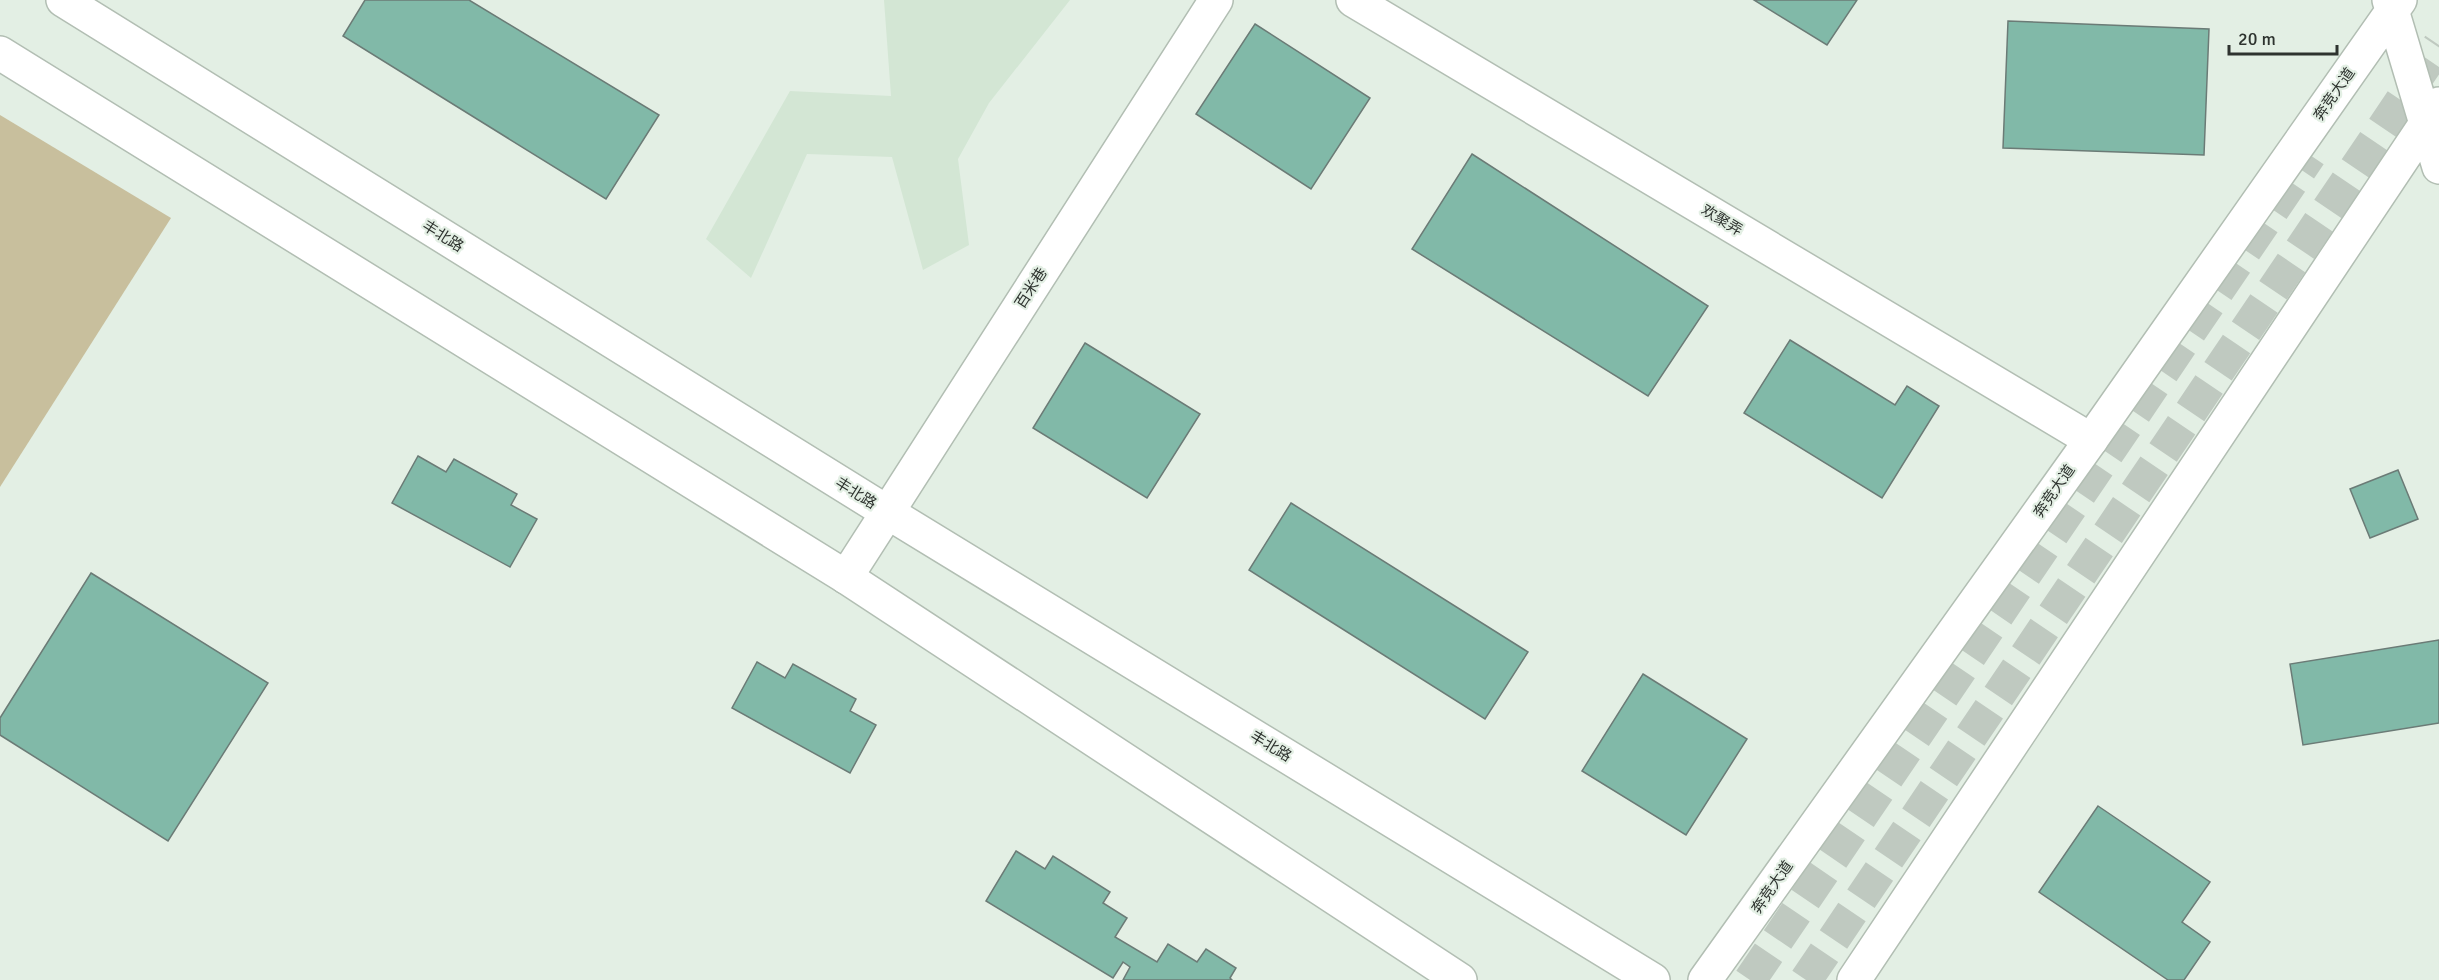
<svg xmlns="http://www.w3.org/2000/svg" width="2439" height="980" font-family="Signika,'Noto Sans SC',sans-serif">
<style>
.built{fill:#d3e6d4}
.green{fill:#c8bf9d}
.building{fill:#81b9a8;stroke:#6b7b76;stroke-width:1.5}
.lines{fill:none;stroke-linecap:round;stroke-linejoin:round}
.major-tunnel{stroke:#bfc9c0;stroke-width:33;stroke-dasharray:33 16;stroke-linecap:butt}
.minor-casing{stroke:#b2beb3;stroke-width:36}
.major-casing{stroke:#b2beb3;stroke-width:36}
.minor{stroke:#fff;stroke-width:33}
.major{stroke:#fff;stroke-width:33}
.labels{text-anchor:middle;stroke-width:4.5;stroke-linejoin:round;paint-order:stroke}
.street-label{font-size:15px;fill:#2e332f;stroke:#e3efe4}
</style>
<rect width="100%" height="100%" fill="#e3efe4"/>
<path class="built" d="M884 0H1070L989 103 958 159 969 245 923 270 892 157 807 154 751 278 706 239 790 91 891 96Z"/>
<path class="green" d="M0 115 171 218 0 487Z"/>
<path class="building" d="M365 0H469L659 115 606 199 343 36Z
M1754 0H1857L1827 45Z
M2008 21 2209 29 2204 155 2003 148Z
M1255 24 1370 98 1311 189 1196 114Z
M1472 154 1708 306 1648 396 1412 249Z
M1790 340 1895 405 1907 386 1939 406 1882 498 1744 413Z
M1085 343 1200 414 1147 498 1033 428Z
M418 456 446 472 454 459 517 494 511 505 537 519 510 567 392 503Z
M2398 470 2418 519 2370 538 2350 489Z
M1291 503 1528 652 1485 719 1249 570Z
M91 573 268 683 168 841 0 735V718Z
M2439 640V723L2303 745 2290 664Z
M757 662 785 678 793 664 856 699 850 711 876 725 850 773 732 708Z
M1643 674 1747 739 1686 835 1582 771Z
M2098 806 2210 882 2182 922 2210 942 2184 980H2168L2039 892Z
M1016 851 1045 869 1053 856 1110 892 1103 903 1127 918 1115 937 1157 962 1168 944 1197 962 1206 949 1236 968 1230 978 1232 980H1123L1130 967 1123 962 1113 978 986 901Z"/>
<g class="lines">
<path class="major-tunnel" d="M1750 980 2310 155
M1806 980 2439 45"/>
<defs>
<path id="minor" d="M1353 0 2091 440
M846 577 1216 0"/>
<path id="major" d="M63 0 887 512 1653 980
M2389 0 2439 167
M0 53 846 577 1460 980
M1705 980 2091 440 2400 0
M1854 980 2439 104"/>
</defs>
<use href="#minor" class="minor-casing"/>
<use href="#major" class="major-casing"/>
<use href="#minor" class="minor"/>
<use href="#major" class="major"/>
</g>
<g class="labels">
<g class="street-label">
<text transform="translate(2334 94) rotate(-55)" y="5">奔竞大道</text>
<text transform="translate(1722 220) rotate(31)" y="5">欢聚弄</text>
<text transform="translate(443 236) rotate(32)" y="5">丰北路</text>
<text transform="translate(1031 288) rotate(-57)" y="5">百米巷</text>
<text transform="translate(2054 491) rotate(-55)" y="5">奔竞大道</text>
<text transform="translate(856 493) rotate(32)" y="5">丰北路</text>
<text transform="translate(1271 746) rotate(31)" y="5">丰北路</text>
<text transform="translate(1772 887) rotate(-55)" y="5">奔竞大道</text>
</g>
</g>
<path d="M2229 45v9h108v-9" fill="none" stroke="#2e332f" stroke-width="3"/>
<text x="2238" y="45" font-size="18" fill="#2e332f" stroke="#e3efe4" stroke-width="4.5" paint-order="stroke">20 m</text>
</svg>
